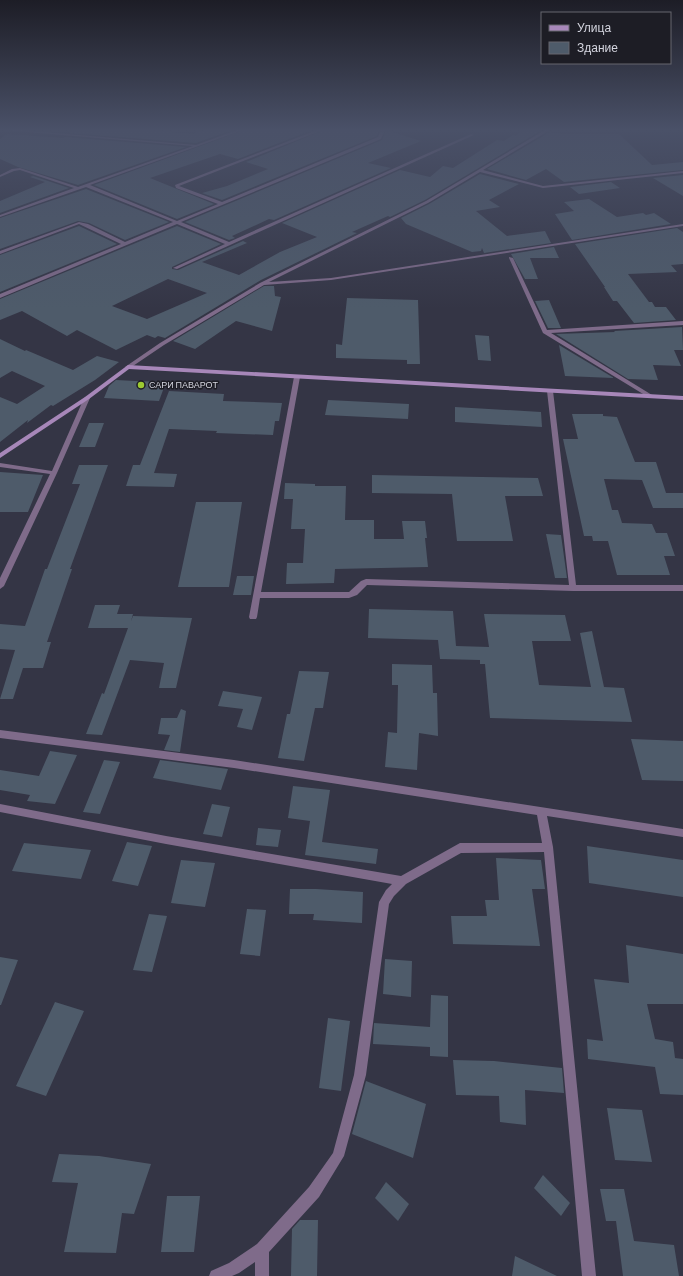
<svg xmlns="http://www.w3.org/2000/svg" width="683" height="1276" font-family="Barlow,sans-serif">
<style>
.building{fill:#4e5b6a;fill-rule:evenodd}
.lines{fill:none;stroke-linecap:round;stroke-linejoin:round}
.street{fill:#7f6b8a;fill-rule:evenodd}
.secondary{fill:#a787b9;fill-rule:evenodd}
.poi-dot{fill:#9cca31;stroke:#1d1d25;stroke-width:1.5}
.labels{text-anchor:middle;stroke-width:3;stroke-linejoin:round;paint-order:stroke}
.far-poi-label{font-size:9px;fill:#d4d5df;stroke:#1d1d25;text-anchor:start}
</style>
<rect width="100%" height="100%" fill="#343545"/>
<path class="building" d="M73 130H145L194 134 196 132H203L205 130H232L196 143 69 133Z
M244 130H312L238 159 220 154 150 178 214 204 177 219 94 185Z
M324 130H379L377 136 222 200 202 193 227 186 268 169 246 162Z
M386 130 421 141 368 163 391 168 274 220 269 219 232 236 235 238 229 240 185 222 382 140Z
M522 130H542L425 200 390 217 388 216 352 232 357 233 261 280 165 338 158 336 155 338 147 335 116 350 77 330 67 336 22 311 0 320V299L177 226 221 244 172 267V269L178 270 243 241 247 243 202 262 239 275 280 252 317 237 282 223 400 170 430 177 443 166 453 168 497 140 504 141 513 135 516 136ZM168 279 207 293 147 319 112 306Z
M550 132 562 134H619L652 165 683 162V170L564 182 546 169 526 180 487 169Z
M7 134 63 138 65 137 186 147 78 185 18 167 0 159V139Z
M480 174 519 184 489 200 500 207 476 211 507 236 545 231 551 243 484 253 482 248 481 251 472 252 406 224 401 218 429 204Z
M683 175V196L653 178Z
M33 176 69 188 0 213V201L45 182 30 177Z
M611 182 620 188 579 194 570 187Z
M86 189 169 222 125 240 89 223 78 221 0 249V218Z
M589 199 617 217 643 213 646 215 654 213 671 224 572 240 555 214 574 211 564 202Z
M79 226 117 244 0 292V255Z
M677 228 683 232V264L671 265 677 272 628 274 649 302H652L655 307H666L676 320 634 323 617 301H613L604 287H605L575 244Z
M554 247 559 258H530L538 279H525L511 254Z
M264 286H274L275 296 281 297 272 331 236 321 195 349 173 341Z
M347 298 418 300 420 364H407V360L336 358V344L342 345Z
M549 300 561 328H548L535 301Z
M682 327 683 350H674L681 366 653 365 658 380 628 379 556 334 615 332 614 331Z
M475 335 489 336 491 361 478 360Z
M0 339 25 351 26 350 73 370 97 356 119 362 95 380 53 406 51 405 27 423 28 420 0 442V397L17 404 45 386 12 371 0 378Z
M559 345 614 378 565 376Z
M116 380 135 381 166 382 159 401 104 398 109 386Z
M169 391 224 394 223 401 282 403 279 421H275L273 435 216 433 217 431 169 429 154 473 177 474 174 487 126 486 133 465H140Z
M328 400 409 404 408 419 325 415Z
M455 407 541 412 542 427 455 422Z
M572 414H603V416L617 417 635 462H656L666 493H683V508H653L642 480 604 479 612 510H618L622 523 652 524 656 533H667L675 556H664L670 575H617L608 541H593L592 536H584L563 439H578Z
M89 423H104L95 447H79Z
M79 465H108L70 569H72L47 642H51L43 668H23L13 699H0L15 650 0 649V624L25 626 45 569H47L80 484H72Z
M0 472 43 475 28 512H0Z
M372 475 538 478 543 496H505L513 541H457L452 494 372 493Z
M285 483 315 484V486H346L345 520H374V539H404L402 521H425L427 538H425L428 567 335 569 334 583 286 584 287 563H303L305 529H291L293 499H284Z
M196 502H242L229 587H178Z
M546 534 561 535 567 578H555Z
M237 576H254L251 595H233Z
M95 605H120L117 614H133L131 621 133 616 192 618 176 688H159L164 663 130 660 102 735 86 734 102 693 104 694 128 628H88Z
M369 609 453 611 456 646 489 647 484 614 565 615 571 641H532L539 685 591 687 580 633 592 631 604 687 624 688 632 722 490 718 485 664H480V660L440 659 438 640 368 638Z
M392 664 432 665 433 693H437L438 736 419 733 417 770 385 767 388 732 397 733 398 685H392Z
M299 671 329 672 323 708H315L304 761 278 758 287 714H290Z
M223 691 262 697 252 730 237 727 243 709 218 706Z
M181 709 186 711 180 752 164 750 170 735 158 734 161 718H177Z
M631 739 683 741V781L642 780Z
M50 751 77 755 55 804 27 801 30 795 0 790V770L39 776Z
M104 760 120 762 100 814 83 812Z
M160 760 228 769 221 790 153 778Z
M293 786 330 790 322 842 378 849 376 864 305 855 310 821 288 818Z
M212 804 230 807 222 837 203 834Z
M258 828 281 830 278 847 256 845Z
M127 842 152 846 138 886 112 881Z
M24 843 91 850 81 879 12 871Z
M587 846 683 860V897L589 883Z
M496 858 541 860 545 889H532L540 946 453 944 451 916H487L485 900H499Z
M181 860 215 863 205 907 171 903Z
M290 889H316L363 892 362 923 313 920 314 914H289Z
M247 909 266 910 260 956 240 954Z
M149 914 167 916 152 972 133 970Z
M626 945 683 954V1004H647L655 1039 673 1042 675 1058 683 1059V1095L660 1094 655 1067 588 1059 587 1039 603 1041 594 979 629 983Z
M0 957 18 960 1 1005H0Z
M385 959 412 961 411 997 383 994Z
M431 995 448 996V1057L430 1056V1047L373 1044 374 1023 430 1027Z
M55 1002 84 1011 46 1096 16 1086Z
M328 1018 350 1021 341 1091 319 1088Z
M453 1060 494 1061 562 1068 564 1093 525 1090 526 1125 500 1122 499 1096 456 1095Z
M366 1081 426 1104 413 1158 352 1134Z
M607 1108 642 1110 652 1162 615 1160Z
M59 1154 99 1156 151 1164 134 1214 122 1213 116 1253 64 1252 78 1183 52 1182Z
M543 1175 570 1203 561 1216 534 1188Z
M386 1182 409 1204 398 1221 375 1198Z
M600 1189H624L634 1241 674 1245 679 1276H623L616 1221H606Z
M167 1196H200L194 1252H161Z
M300 1220H318L317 1276H291L292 1229Z
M515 1256 557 1276H512Z"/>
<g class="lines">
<path class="street" d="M3 130H20L196 145 237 130H243L90 185 177 221 218 204 176 188 175 185 317 130H323L179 186 222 202 378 137 381 130H385L381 139 181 222 229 242 471 134 474 135 177 269 173 268 225 244 177 224 0 298V294L121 244 79 224 0 254V251L79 222 88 224 125 242 173 222 86 187 0 217V215L74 188 20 170 14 171 0 177V175L12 169 20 168 78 187 193 146Z
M545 130H550L483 170 543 186 683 171V173L543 188 480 172 428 203 269 282 331 278 683 224V226L331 280 264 285 164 345 130 368 125 367 160 343 260 283 426 201Z
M509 257 513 258 547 330 683 321V325L551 333 652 395V397H648L543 333 509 258Z
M297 375 300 377 261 592H349L361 581 366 579 569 585 547 391 550 389 553 391 576 585H683V591H573L367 585 357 595 349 598H260L257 617 256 619H250L249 617 294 377Z
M87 396 90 398 57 473 4 586 0 589V578L50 474 0 467V463L52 471 84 398Z
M0 730 234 760 683 829V837L547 816 553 847 596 1276H582L544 852 461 853 406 884 394 896 389 904 366 1075 344 1156 319 1197 269 1252V1276H255V1262L239 1273 232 1276H209L211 1271 229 1263 257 1244 309 1187 333 1153 354 1075 379 902 386 890 392 884 166 844 0 812V804L166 836 401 876 460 843H542L537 815 234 768 0 738Z"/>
<path class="secondary" d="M128 365 683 396V400L129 369 89 399 0 458V453L85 397Z"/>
</g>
<linearGradient id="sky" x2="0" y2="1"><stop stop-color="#1d1d26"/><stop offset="0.42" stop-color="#4a5168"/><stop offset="1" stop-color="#4a5168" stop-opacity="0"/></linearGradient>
<rect width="683" height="309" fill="url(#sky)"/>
<circle class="poi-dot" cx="141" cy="385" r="4"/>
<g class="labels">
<g class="far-poi-label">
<text x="149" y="388">САРИ ПАВАРОТ</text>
</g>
</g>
<rect x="541" y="12" width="130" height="52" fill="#1d1d25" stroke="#66676f"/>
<rect x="549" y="25" width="20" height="6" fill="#a787b9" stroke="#66676f"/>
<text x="577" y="32" font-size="12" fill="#d4d5df">Улица</text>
<rect x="549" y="42" width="20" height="12" fill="#4e5b6a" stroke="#66676f"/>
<text x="577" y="52" font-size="12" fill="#d4d5df">Здание</text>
</svg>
